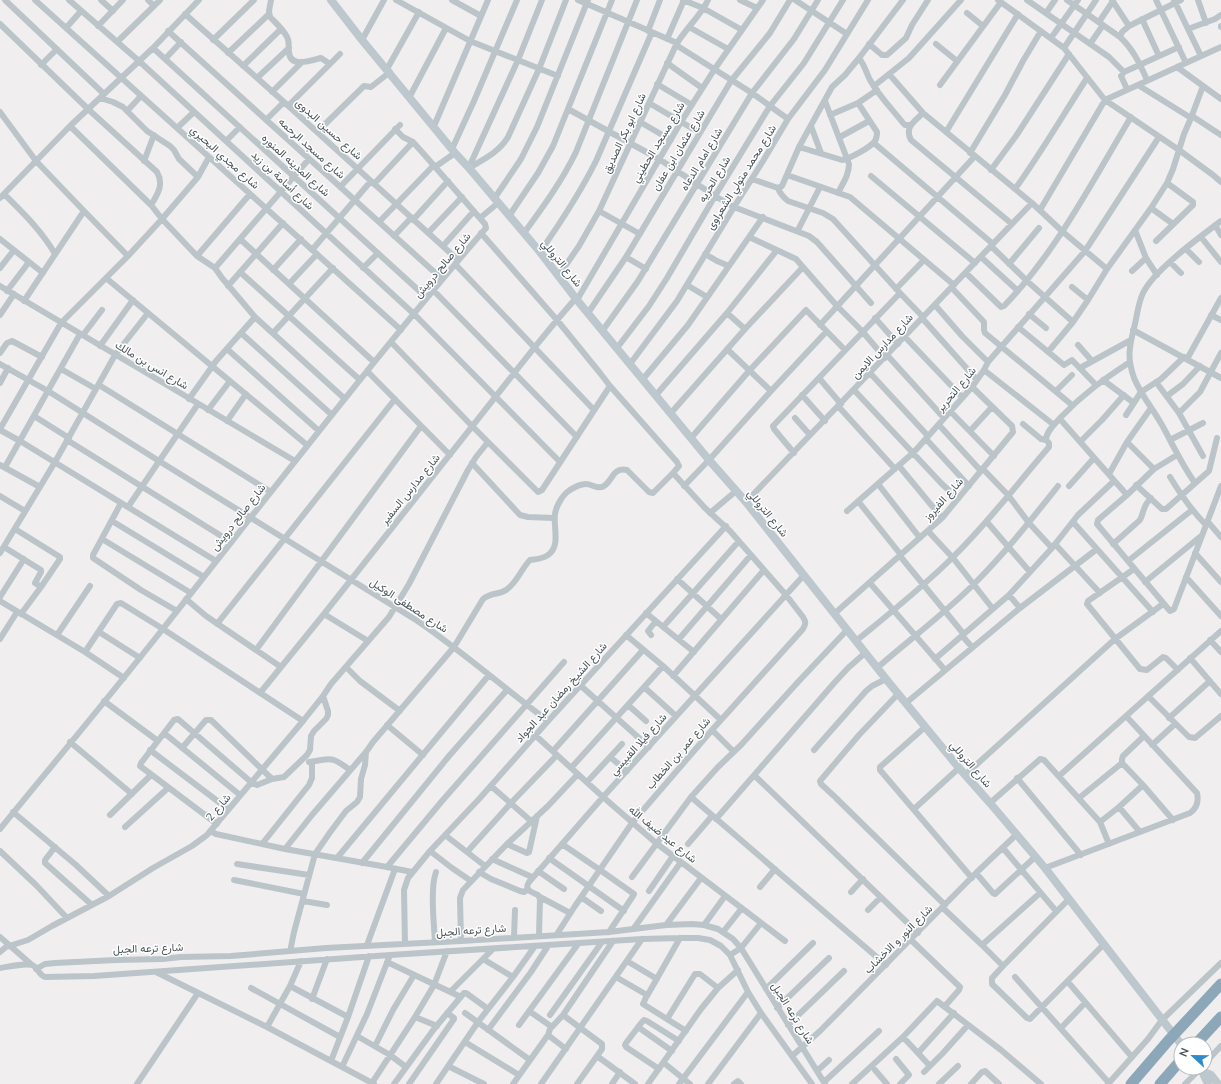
<svg xmlns="http://www.w3.org/2000/svg" width="1221" height="1084" font-family="'Nunito Sans',Vazirmatn,sans-serif">
<style>
.lines{fill:none;stroke-linecap:round;stroke-linejoin:round}
.street{stroke:#bbc4c9;stroke-width:6}
.secondary{stroke:#bcc7ce;stroke-width:8}
.highway{stroke:#8ca7b7;stroke-width:11}
.labels{text-anchor:middle;stroke-width:3;stroke-linejoin:round;paint-order:stroke}
.street-label{font-size:11px;fill:#495459;stroke:#fff}
</style>
<rect width="100%" height="100%" fill="#f1eeef"/>
<g class="lines">
<path class="street" d="M5 0 104 94
M35 0 401 330
M69 0 139 61 414 314 560 462
M101 0 113 11
M148 0 154 6
M271 0 269 11 270 17C276 23 283 29 287 37 290 42 288 47 289 52 290 69 313 60 321 58L330 64
M396 0 470 41 558 76
M452 0 481 16
M578 0 677 43
M683 0 703 8 742 30
M740 0 757 8
M795 0 847 34
M998 0 1064 48 1105 100 1179 150 1213 175 1221 182
M1027 0 1109 57 1124 72
M1067 0 1120 37C1133 49 1140 64 1147 80
M1112 0 1129 26
M1156 0 1186 63
M1174 0 1201 56
M1198 0 1206 23
M967 13 983 26
M1046 13 1055 0
M185 14 284 102 458 260
M1142 19 1159 56
M1099 22 1113 1
M0 24 88 109 157 172C164 184 158 194 151 205
M98 26 123 0
M689 27 728 49
M1221 27V26
M66 28 81 11
M1188 29 1215 19 1221 15
M168 31 442 279
M648 31 660 0
M1120 37 1122 32 1129 26 1181 0
M1051 38 1078 0
M667 39 684 0
M213 40 254 0
M362 40 384 0
M117 42 160 0
M869 44 882 55H887L906 38 912 25 928 0
M936 44 957 61
M1090 44 1103 25
M676 45 752 93 788 119
M153 48 427 298
M1064 48 1096 0
M228 53 269 14
M859 58C865 66 866 72 870 80 879 96 892 109 903 123L905 125H911
M165 59 181 42
M667 63 702 88
M41 65 57 49
M243 66 281 29
M1177 67 1221 99
M387 69 419 12
M889 74 923 113 1032 203 1063 232 1107 269
M257 78 289 48
M657 84 692 105
M940 85 1001 2
M1138 85 1191 118
M874 86 909 58 961 0
M1127 89 1121 76 1124 72 1179 47
M272 92 302 62
M410 96 446 28
M100 98 113 102 123 107 147 131 170 146 174 150 179 159 198 177
M825 101 849 164C849 175 843 183 838 193
M649 103 700 133
M288 106 340 54
M568 109 659 159 715 196 734 207 809 236 817 242 871 303
M127 111 141 96
M0 112 36 161 84 211 128 256
M923 113C915 121 904 127 911 140L1012 224
M830 115 858 103 877 90
M1192 116 1221 135
M266 120 284 102
M640 122 671 140
M70 126 151 205 162 219 197 256 215 268 222 278 255 317 345 399
M434 126 488 0
M811 126 821 153
M177 128 194 112
M317 132 364 86 371 87 390 72
M946 132 1018 14
M840 137 869 121
M226 141 240 127
M874 143 993 244
M799 147 842 160C849 159 871 147 875 141 877 138 877 135 877 132L858 103
M452 149 474 101 517 0
M970 153 1005 95 1023 61 1041 31
M144 161 154 135
M435 167 455 153
M469 167 518 60 542 0
M469 168C484 159 499 152 508 137L539 69 566 0
M991 170 1016 136 1069 54
M787 175 850 197 954 285
M871 176 975 263
M752 179 778 188 782 186 799 147 832 87 845 75 859 58 903 0
M374 184 413 142
M340 187 400 125
M778 188C780 194 783 197 788 201L823 213 833 219 900 293 923 317
M1015 189C1041 153 1063 115 1087 78
M4 194C23 213 42 231 55 254
M0 198 70 126 153 48 199 0
M494 199 521 159 537 127 588 0
M1151 208 1173 224
M1040 210 1105 100 1221 47
M599 211 640 234
M509 216 538 173 553 146 612 0
M480 218 498 203
M413 220 448 181
M379 222 434 165
M1215 225 1221 235
M798 230 820 187
M1135 230 1146 258 1157 275
M428 233 462 197
M524 233C543 207 562 181 576 152L637 0
M394 236 411 218
M749 237 796 259 837 306 862 331 885 358
M1201 237 1221 262
M0 239 43 273
M240 239 374 362
M1156 241 1193 205V202L1167 183
M443 246 474 211
M991 246 1027 281 1073 322
M1186 249 1199 262
M312 250 371 181
M540 252C561 222 580 193 596 161L652 32
M705 254 717 261 729 266
M197 256 250 194
M626 257 646 269
M981 257 1018 291
M1170 262 1181 273
M455 264 594 410
M1009 264 1039 228
M0 268 14 250
M215 268 309 159
M363 268 378 253
M273 270 301 239
M1132 271 1146 258
M240 272 360 380
M966 273 999 305 1001 307 1004 306C1057 251 1092 182 1131 117
M559 275 579 246 599 211 676 45C685 29 700 17 708 0
M106 278 307 445
M289 284 317 254
M687 285 707 297
M0 286 295 461
M228 286 283 223
M1072 287 1088 300
M952 288 984 322V330L985 333 1072 405
M896 289 924 260
M433 290 577 437
M7 291 29 262
M577 300 681 122 714 70 763 0
M24 301 84 211
M935 305 962 336 988 362
M588 313 626 257 731 81 770 33 790 0
M727 313 745 329
M1029 314 1046 328
M0 315 14 294
M1211 315 1221 320
M875 318 898 344
M922 318 977 380
M820 325 975 156
M1018 327 1064 365 1072 360 1096 385
M603 330 638 281 752 93 794 39 818 0
M1133 330 1221 378
M241 333 332 415
M273 333 333 268
M83 335 102 310
M905 337 962 397
M391 342 472 426 538 492 542 490 610 386
M1078 345 1092 361
M100 346 133 300
M617 348 649 306 667 278 715 196 770 106 804 63 843 0
M227 349 319 431
M727 349 771 391
M1048 352 1073 322 1088 300 1107 269 1151 208 1167 183 1173 169 1184 134 1191 118 1203 86
M0 353 7 343 12 341 42 357
M887 355 944 418
M1187 359 1221 298
M0 364 48 391 159 461 416 620C462 651 504 688 548 721
M630 364 677 301 734 207 763 161 788 119 825 70 868 0
M1080 368 1131 340
M61 369 96 389
M984 370 1054 425
M367 371 450 455
M870 373 928 436
M819 378 841 404
M643 379 688 325 763 217
M1103 380 1134 403
M1156 382 1179 413 1203 456
M0 383 8 368
M99 385 271 492
M854 390 941 483 958 499
M1056 391 1072 375
M656 395 727 313 777 250
M802 395 825 421
M1167 396 1183 384 1200 366
M189 399 216 361 255 317
M838 406 895 469
M208 410 230 381
M950 411 994 456
M671 413 745 329 803 267
M1179 413 1200 392 1221 353
M1126 415 1141 392 1161 379 1184 357
M34 416 69 438
M795 418 810 435
M1060 419 1127 495
M227 421 246 394
M1023 424 1041 439 1046 440
M939 425 981 471
M0 429 61 323 128 256 162 219 198 177 209 157
M0 430 20 441 216 561
M970 431 992 407
M691 438 749 371 806 310 845 350
M926 439 969 486
M67 440 231 542
M1170 440 1203 423
M1080 442 1102 420 1124 395
M1127 442 1154 469
M794 453 774 429 773 426 900 293
M1177 455 1154 469 1127 495 1098 520 1097 524 1170 611 1174 609 1221 486
M472 463 520 515 528 517 554 518
M0 465 40 487
M899 466 942 518
M5 467 80 334
M983 469 1008 495 1029 523 1052 548
M1109 474 1127 442 1151 408
M1170 477C1181 495 1191 510 1206 525
M1195 483C1182 465 1173 445 1162 425 1153 409 1141 395 1134 378 1127 358 1129 348 1134 328 1137 317 1138 303 1143 293 1153 271 1201 236 1221 221
M878 484 920 538
M1136 485 1162 509H1166L1209 471 1217 438
M684 486 709 460 771 391 826 332
M1069 486 1094 458
M0 496 25 511
M858 501 901 555
M746 502C842 403 937 303 1032 203
M121 503 93 555V558L141 590 177 611
M128 507 198 404
M847 511 914 452 972 387 984 370 988 362 1085 251 1159 137
M710 513 736 491
M112 521 204 577
M987 522 1030 572
M1073 522 1153 612
M1208 522 1221 537
M15 529 60 557V559L41 587 21 614
M928 531 953 558 993 609
M102 539 191 593
M1055 544 1100 593
M1113 544 1140 520C1145 510 1142 507 1151 498
M4 547 41 570V572L35 583 41 587
M0 553 55 462 115 355 148 313
M1195 553 1221 582
M900 556 962 632 964 638 972 647
M1128 561 1192 510
M1134 569 1088 601 1087 604 1140 669 1147 670 1163 657 1166 658 1178 670
M1186 577 1221 616
M677 579 721 619
M1145 582 1201 536
M870 583 945 670
M1009 595 1020 608
M0 597 24 559
M186 599 206 616 281 667
M0 601 85 652 124 678
M646 613 694 652
M324 614 368 641
M834 614 942 518 1013 432 1012 426 972 387
M217 624 395 399
M663 627 739 541
M99 632 140 658
M57 635 90 586
M626 635 663 666 721 720
M651 635 648 631 656 621
M0 639 17 612
M679 639 751 555
M1210 640 1221 652
M856 641C889 614 923 587 953 557 988 523 1017 484 1049 447V443L1046 440C1046 431 1056 423 1061 417 1083 394 1104 379 1130 362
M256 650 421 426
M85 652 117 604 121 603 163 629 303 721
M1190 658 1221 694
M935 659 1009 595 1052 548 1078 515 1114 481
M346 667 360 681 400 711
M877 668C909 640 944 614 974 584 1005 553 1031 520 1058 486
M673 676 764 570
M580 685 649 747
M644 687 676 716
M260 693 324 614 534 348 557 320 576 298
M1148 696 1189 737 1195 738 1221 716
M104 701 158 741
M906 703 1020 608 1097 549
M628 705 646 721
M1169 718 1210 681
M387 725 423 755
M925 727 880 767V770L972 878
M712 730 734 752
M164 733 240 795
M535 735 603 797 656 843 785 941
M70 742 132 794
M1152 745 1175 724
M182 748 206 720H211L272 779
M150 750 228 809
M814 750 866 691 872 686 886 679
M553 751 643 650
M610 757 627 771
M309 762C332 759 330 755 350 770
M571 768 663 666
M754 775 918 933
M965 775 1115 639 1163 604
M1059 776 1221 631
M1017 778 1081 855
M587 782 622 744
M1143 785 1173 820
M491 786 531 821
M834 796 821 784 820 781 859 735 898 694
M691 797 886 965
M836 798 945 905
M1079 798 1122 763
M990 803 1038 761 1040 759 1044 760 1100 822 1109 844
M1119 807 1140 832
M914 809 959 768
M13 812 76 865 109 896
M110 815 151 775
M716 819 835 682 848 668 865 653
M1100 822 1119 807 1143 785 1122 763V759L1123 756 1144 736
M217 824 140 766 141 763 174 720 178 719 251 782 257 785 272 779 284 777 307 755 310 750 311 736 314 731 326 719 328 715V711L323 696
M125 827 168 788
M0 829C54 763 109 697 162 630 269 495 374 358 486 228L485 224 422 152 413 142 403 137 395 129
M210 831 216 834 285 849 387 867 412 872
M445 835 485 866
M262 844 309 785 312 778V762
M507 844 527 853 529 852 537 816
M562 844 600 870 634 894 633 896 609 932
M688 844 712 816
M55 847 45 860V863L92 905
M1003 848 1056 911
M285 849 312 815 366 752 373 742 454 647 483 599C492 592 499 595 506 590 517 583 521 569 530 560 536 559 543 559 548 555 561 546 553 527 555 514 556 507 561 498 566 493 570 489 580 484 586 484 592 484 598 490 604 486 613 480 613 467 627 470L649 492 653 493 673 473 679 466 677 462 610 386 600 373 557 320 481 233
M0 851 36 885 67 918
M430 851 452 868 471 881
M467 852 511 803 557 755
M337 858 489 675
M549 858 624 911
M492 859 532 877
M362 863 449 756 507 690
M237 864 309 875
M387 867 442 801 564 662
M1045 868 1190 813C1197 808 1199 802 1197 793L1126 716
M538 871 564 889
M479 872 491 879 520 891 524 892 528 889
M976 873 993 893 995 894 1035 857
M632 877 691 797 718 767 741 745 798 682 847 630
M234 880 304 894
M760 887 775 869
M649 891 673 856
M851 892 863 879
M540 897 570 913
M581 897 601 911
M1069 899 1003 966 992 978V984L1027 1018 1030 1019 1104 944
M303 901 327 905
M943 908 982 945 1003 966
M868 910 881 897
M666 925 701 878
M704 925 725 896
M634 928 681 862
M723 932 742 908
M557 934 575 906 632 823 644 809 712 730 803 629C806 624 806 622 803 617L786 595 730 531 705 508 673 473
M539 935 540 899 538 895C531 892 524 890 529 882L603 797 804 575
M0 937 32 965
M514 937 515 910
M911 940 960 987 959 990 945 1006
M461 941 460 898 463 890 507 844 548 806 578 774
M435 942C434 924 430 888 436 872
M405 944 404 890 408 878 430 851 480 798 548 721 726 526
M367 945 395 869
M982 945 1040 893
M291 950V947L294 932 315 854 331 831 346 811 357 802 360 797 361 779 365 765 366 752
M0 952 6 947 28 940 52 926 109 896 153 868 192 846 207 835 303 721 323 696 331 684 389 617 409 584 468 470 476 457 488 442
M730 955 741 948 761 923
M483 959 513 977
M627 961 657 979
M387 962 461 997
M0 968C7 967 29 962 34 966 39 970 39 975 45 977L94 976 390 955 642 939 680 938H698L710 940 721 946 730 955 748 992 761 1013 812 1084
M36 969 45 964 55 963 116 960 163 959 181 957 231 956 326 948 461 941 609 932 666 925 692 924 704 925 718 929 733 939 741 948 825 1084
M156 972 267 1027 374 1084
M616 977 647 995 643 1004 686 1031
M1015 977 1109 1083
M1068 982 1132 1057
M290 986 348 1017
M251 988 340 1037
M766 989 813 943
M450 992 493 949
M647 996 680 938
M312 999 327 959
M777 1008 829 958
M529 1011 552 1027
M465 1013 530 1060
M550 1015 602 942
M563 1015 602 1044V1049L577 1084
M415 1017 437 1026
M667 1019 695 974H700L718 988
M519 1025 578 944
M788 1025 844 971
M267 1027 290 986 301 961
M638 1027 672 1051
M1061 1028 1085 1003
M488 1030 531 972 548 946
M548 1035 566 1049
M357 1036 390 1055 406 1067
M903 1037 930 1066
M465 1042 519 1075
M375 1046 393 1010 414 975
M918 1053 954 1013
M597 1056 635 1084
M792 1056 820 1031 976 873 1017 834
M896 1059 909 1075 900 1084
M331 1061 348 1017 369 956
M664 1063 690 1084
M1205 1063 1221 1046
M448 1066 484 1084
M342 1067 367 1014 390 955
M659 1069 626 1047 625 1045 626 1043 642 1022 644 1020 647 1021 679 1041
M875 1070 887 1084
M817 1071 829 1060
M924 1072 943 1053 968 1025
M824 1082 879 1031
M372 1083 415 1017 434 985 447 951
M137 1084 198 993
M394 1084 434 1029 464 993H466L488 1009
M409 1084 454 1019V1018L447 1013
M436 1084 478 1022 513 977 535 946
M513 1084 548 1035 550 1029 563 1015 613 941
M541 1084 642 939
M612 1084 620 1072
M648 1084 701 1009 718 988 738 970
M679 1084 748 992
M708 1084 761 1013
M734 1084 738 1081 741 1084
M852 1084 903 1037 937 1001 1001 1050 1041 1084
M939 1084 958 1066
M971 1084 982 1072 985 1071 999 1084
M1108 1084 1148 1039 1162 1020 1221 963
M1185 1084 1201 1068"/>
<path class="secondary" d="M331 0 362 40 455 153 469 168 540 252 577 300 709 460 746 502 886 679 959 768 990 803 1045 868 1181 1044
M1201 1069 1208 1084
M1202 1071 1211 1075 1218 1084"/>
<path class="highway" d="M1196 1044 1221 1017
M1131 1084 1168 1041 1221 984
M1160 1084 1181 1060"/>
</g>
<g class="labels">
<g class="street-label">
<text transform="translate(329 129) rotate(42)" y="4">شارع حسين البدوى</text>
<text transform="translate(624 133) rotate(-65)" y="4">شارع ابو بكر الصديق</text>
<text transform="translate(658 142) rotate(-59)" y="4">شارع مسجد الحطيني</text>
<text transform="translate(312 148) rotate(42)" y="4">شارع مسجد الرحمه</text>
<text transform="translate(678 150) rotate(-59)" y="4">شارع عثمان ابن عفان</text>
<text transform="translate(225 157) rotate(42)" y="4">شارع مجدي البحيري</text>
<text transform="translate(701 159) rotate(-59)" y="4">شارع امام الدعاه</text>
<text transform="translate(296 165) rotate(42)" y="4">شارع المدينه المنوره</text>
<text transform="translate(741 177) rotate(-58)" y="4">شارع محمد متولي الشعراوى</text>
<text transform="translate(714 179) rotate(-59)" y="4">شارع الحريه</text>
<text transform="translate(283 180) rotate(43)" y="4">شارع أسامة بن زيد</text>
<text transform="translate(562 263) rotate(51)" y="4">شارع التروللي</text>
<text transform="translate(442 265) rotate(-50)" y="4">شارع صالح درويش</text>
<text transform="translate(882 346) rotate(-47)" y="4">شارع مدارس الايمن</text>
<text transform="translate(152 365) rotate(31)" y="4">شارع انس بن مالك</text>
<text transform="translate(956 389) rotate(-50)" y="4">شارع التحرير</text>
<text transform="translate(410 489) rotate(-51)" y="4">شارع مدارس السفير</text>
<text transform="translate(943 499) rotate(-48)" y="4">شارع الفيروز</text>
<text transform="translate(768 513) rotate(51)" y="4">شارع التروللي</text>
<text transform="translate(238 517) rotate(-52)" y="4">شارع صالح درويش</text>
<text transform="translate(409 605) rotate(33)" y="4">شارع مصطفى الوكيل</text>
<text transform="translate(561 692) rotate(-48)" y="4">شارع الشيخ رمضان عبد الجواد</text>
<text transform="translate(638 744) rotate(-48)" y="4">شارع فيلا القبيسي</text>
<text transform="translate(678 753) rotate(-49)" y="4">شارع عمر بن الخطاب</text>
<text transform="translate(971 764) rotate(49)" y="4">شارع التروللي</text>
<text transform="translate(218 807) rotate(-50)" y="4">شارع 2</text>
<text transform="translate(663 834) rotate(39)" y="4">شارع عيد ضيف الله</text>
<text transform="translate(471 930) rotate(-4)" y="4">شارع ترعه الجبل</text>
<text transform="translate(898 939) rotate(-45)" y="4">شارع النور و الاخشاب</text>
<text transform="translate(148 948) rotate(-2)" y="4">شارع ترعه الجبل</text>
<text transform="translate(793 1013) rotate(58)" y="4">شارع ترعه الجبل</text>
</g>
</g>
<g transform="translate(1193 1056) rotate(292)"><circle r="19" fill="#ffffff" stroke="#b6bbbd"/>
<path d="M0-3L7 15L0 10L-7 15Z" fill="#2f8aca"/>
<text y="-6" font-size="11" font-weight="bold" text-anchor="middle" fill="#495459">N</text>
</g>
</svg>
